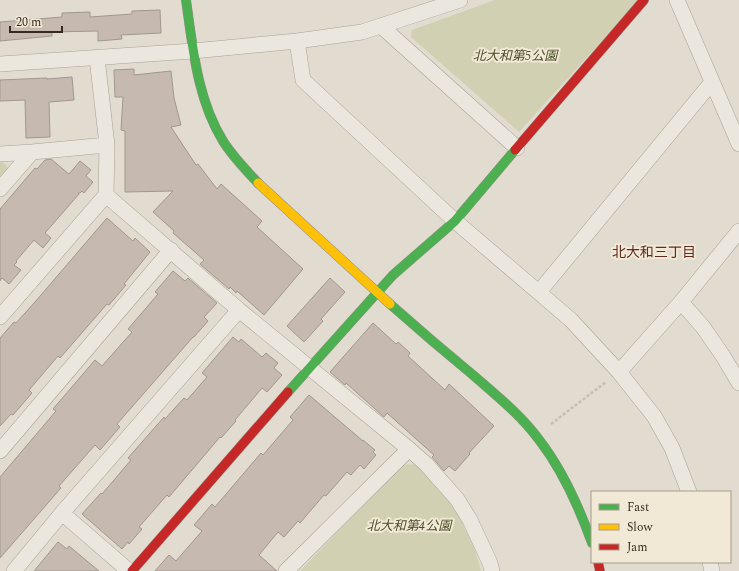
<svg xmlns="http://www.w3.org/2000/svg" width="739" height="571" font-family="Spectral,'Noto Sans JP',serif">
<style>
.green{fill:#d2d0b3}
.building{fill:#c6bab0;stroke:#a2978e}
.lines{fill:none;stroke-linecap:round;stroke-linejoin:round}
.street-casing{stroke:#a8a197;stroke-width:16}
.fast-casing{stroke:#979088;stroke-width:10}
.slow-casing{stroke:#979088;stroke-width:10}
.jam-casing{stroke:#979088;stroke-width:10}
.path{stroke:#c3beb6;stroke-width:2.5;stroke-dasharray:3 2;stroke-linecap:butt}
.street{stroke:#ebe7df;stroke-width:15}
.fast{stroke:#4caf50;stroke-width:9}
.slow{stroke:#ffc107;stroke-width:9}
.jam{stroke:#c62828;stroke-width:9}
.labels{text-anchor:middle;stroke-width:4;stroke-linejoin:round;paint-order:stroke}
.park-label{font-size:13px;font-style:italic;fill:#495029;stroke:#f2e8d6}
.neighbourhood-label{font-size:14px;fill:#5f2c24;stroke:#f2e8d6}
</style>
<rect width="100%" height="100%" fill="#e2dbcf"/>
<path class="green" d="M495 0H639L519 132 411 37 412 30Z
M0 160 10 169 0 180Z
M417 464 453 504 475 550 481 571H300L401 465Z"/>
<path class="building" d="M160 10 161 33 121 35 122 39 98 41V31L52 32V36L0 41V22L62 17V13L90 12V17L132 14V11Z
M134 69V75L171 71 174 98 181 125 171 127 196 165 198 164 217 189 221 184 262 221 257 227 303 269 264 315 237 291 236 293 230 287 229 289 200 264 204 260 173 233 174 231 153 212 173 191 125 192V131L121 130 123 97H115L114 70Z
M72 77 74 100 49 102 50 137 26 138 25 100 0 101V80L47 78V79Z
M51 159 69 174 80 161 91 170 86 176 93 182 84 193 82 191 80 193H78L79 194 45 233 51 238 43 248 34 240 16 261 17 262 14 265 21 270 9 284 2 278 0 281V209L35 168 37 169 45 160Z
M107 218 133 241 135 238 150 252 124 284 126 285 109 305 107 304 60 358 58 356 29 390 32 393 13 415 11 414 0 426V338L14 322 16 323 35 302Z
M173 271 185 281 188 278 217 303 204 317 208 321 194 337H193L117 424 120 427 100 450 95 445 59 486 61 488 0 558V477L56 411 53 409 95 360 102 366 132 332 128 329 158 294 155 292Z
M330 278 345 292 321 319 323 321 304 342 287 326Z
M373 323 396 344 398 342 410 353 408 356 445 390 449 384 494 426 469 453 470 454 455 471 449 466 444 471 432 457 434 455 387 413 384 417 346 383 345 385 330 372Z
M233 337 239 342 241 339 262 357 266 353 278 363 274 368 282 375 267 392 262 388 235 420 236 421 221 438 220 437 169 497 167 495 139 527 142 529 129 544 128 542 122 549 82 514 101 493 102 494 131 460 128 458 164 417 165 419 184 398 187 400 207 377 202 373Z
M309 395 363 441V440L375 450 373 452 376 455 364 469 360 465 351 475 347 472 326 496 324 495 300 523 298 521 284 537 278 532 259 555 277 571H155L169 555 176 561 202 531 194 525 212 504 215 507 261 453 263 455 293 420 290 417Z
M58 542 67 549 69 546 99 571H34Z"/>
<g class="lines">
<defs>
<path id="street" d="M677 0 739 144
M381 26 517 148
M297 41 303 80 455 221 571 320 619 372 654 416 672 448 689 492
M97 58 107 145 106 195 239 310 409 449 426 464 457 499 470 520 490 563 492 571
M0 64 193 51 297 41 362 32 460 0
M0 154 32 152 107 145
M0 189 32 152
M539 292 712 82
M681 302 703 327 723 356 739 383
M0 317 106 195
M619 372 681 302 739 231
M0 451 171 250
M62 513 129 571
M710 562 712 571
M14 571 62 513 239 310
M286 571 409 449"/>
<path id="fast" d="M186 0C193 48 197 99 223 141 233 157 246 170 258 183
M390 304C417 328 445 352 473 375 497 396 521 415 540 441 563 471 579 507 592 543
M288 392 393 275 455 221 515 150"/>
<path id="slow" d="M258 183 390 304"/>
<path id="jam" d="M515 150 644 0
M598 562 600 571
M132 571 288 392"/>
</defs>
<use href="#street" class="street-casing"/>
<use href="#fast" class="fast-casing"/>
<use href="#slow" class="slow-casing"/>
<use href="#jam" class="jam-casing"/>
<path class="path" d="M551 424 606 382"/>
<use href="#street" class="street"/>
<use href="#fast" class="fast"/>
<use href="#slow" class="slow"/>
<use href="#jam" class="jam"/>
</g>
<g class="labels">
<g class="park-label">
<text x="515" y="60">北大和第5公園</text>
<text x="409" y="530">北大和第4公園</text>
</g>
<g class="neighbourhood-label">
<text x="654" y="257">北大和三丁目</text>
</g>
</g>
<rect x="591" y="491" width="140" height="72" fill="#f2e8d6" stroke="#a79c8d"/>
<rect x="599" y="504" width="20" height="6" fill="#4caf50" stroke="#a79c8d"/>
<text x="627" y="511" font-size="12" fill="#362920">Fast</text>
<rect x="599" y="524" width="20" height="6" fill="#ffc107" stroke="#a79c8d"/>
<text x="627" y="531" font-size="12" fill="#362920">Slow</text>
<rect x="599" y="544" width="20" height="6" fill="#c62828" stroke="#a79c8d"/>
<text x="627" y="551" font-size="12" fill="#362920">Jam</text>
<path d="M10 26v6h52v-6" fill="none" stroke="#362920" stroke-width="2"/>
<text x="16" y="26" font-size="12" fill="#362920" stroke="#f2e8d6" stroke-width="3" paint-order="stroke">20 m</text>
</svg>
